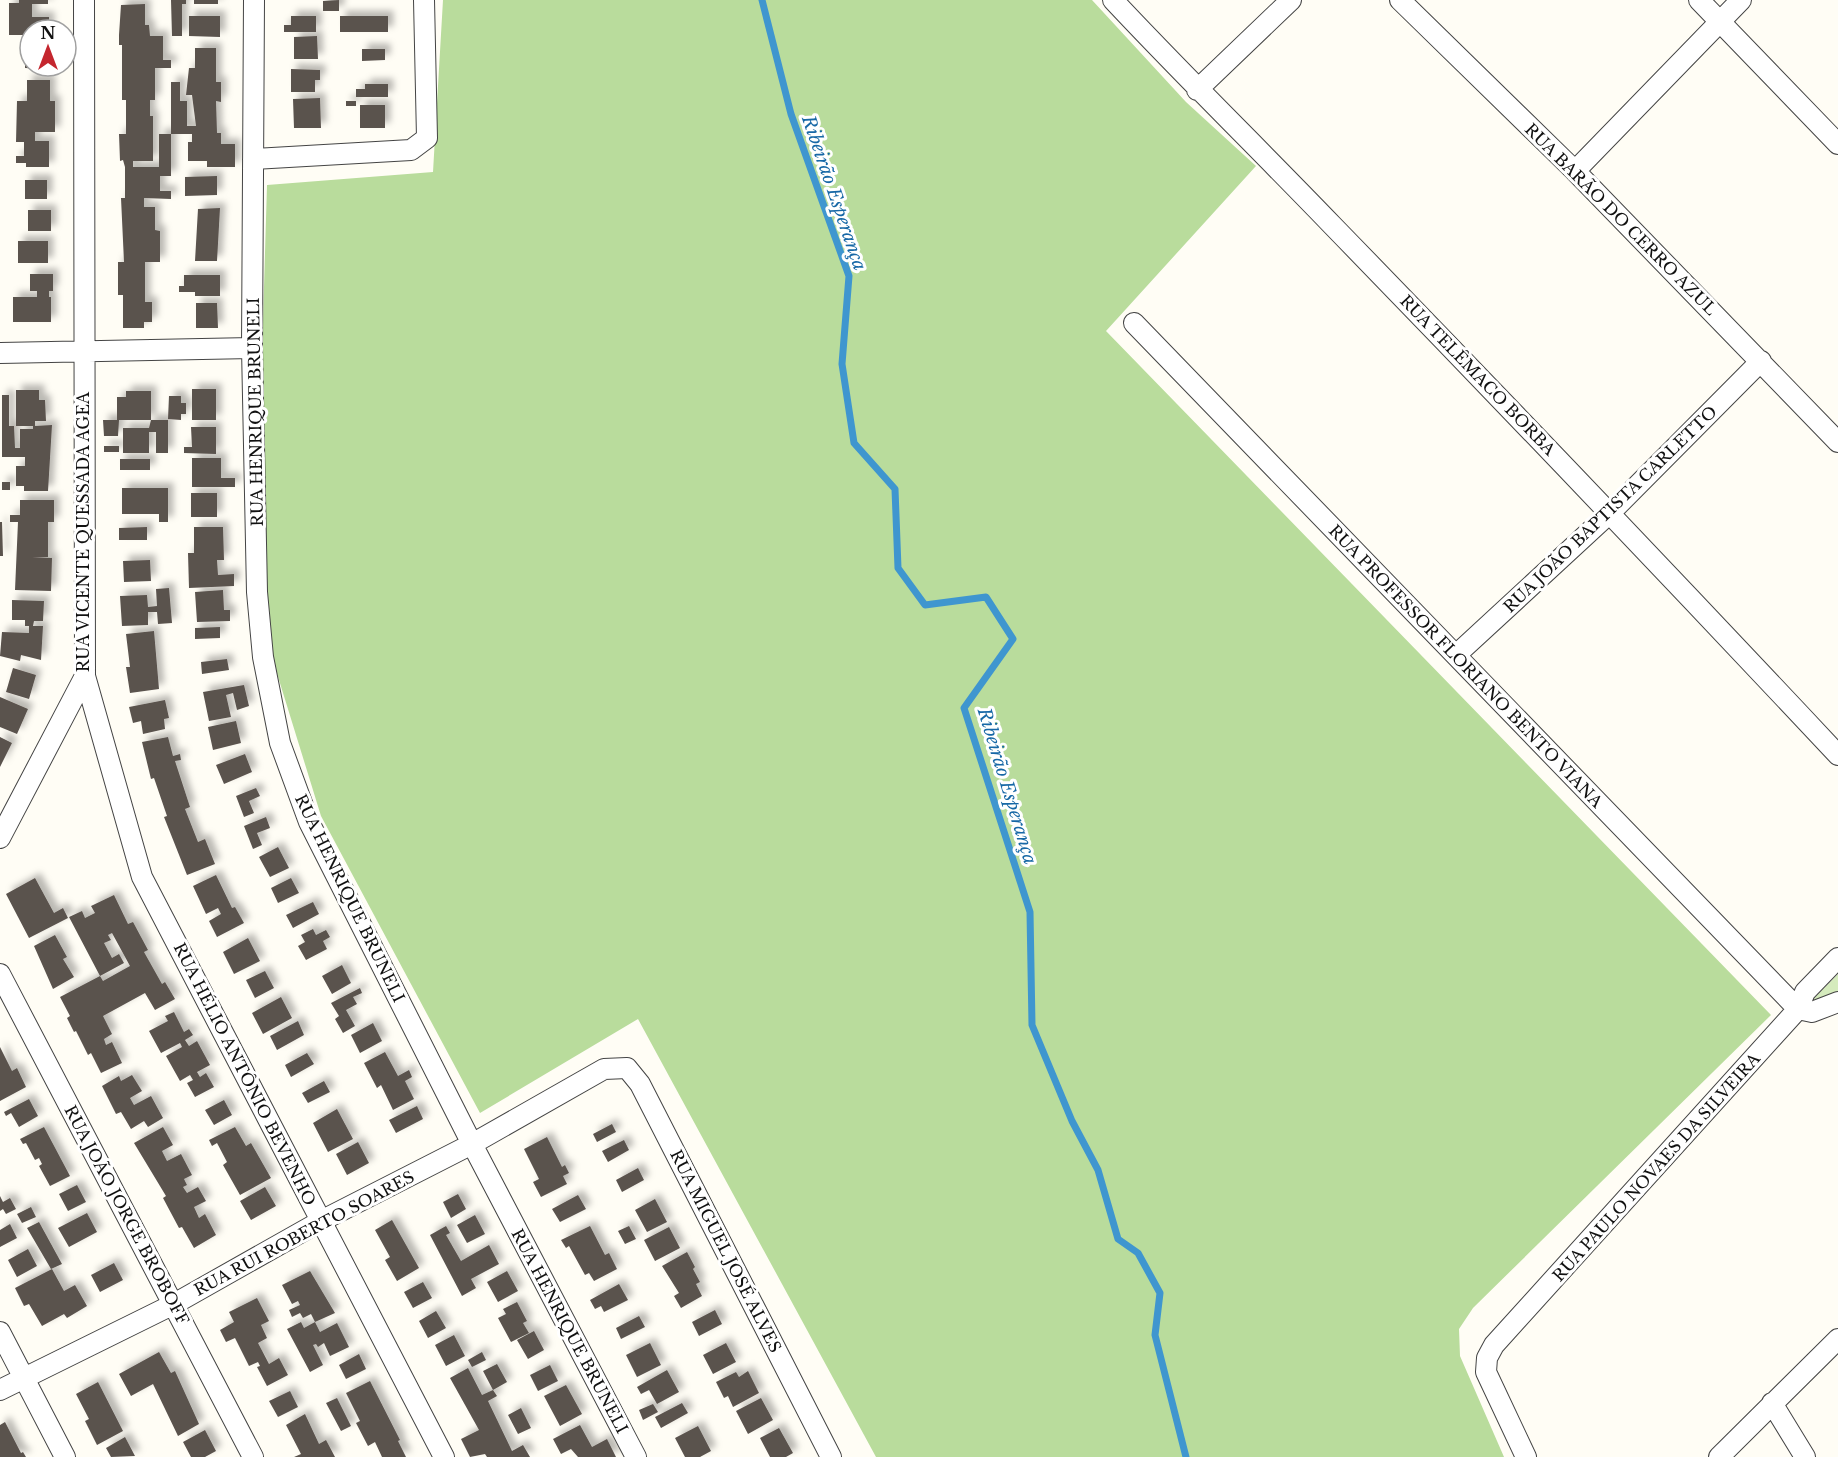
<svg xmlns="http://www.w3.org/2000/svg" width="1838" height="1457" font-family="'Libre Baskerville',serif">
<style>
.green{fill:#d5ebbd}
.forest{fill:#b9dc9c}
.lines{fill:none;stroke-linecap:round;stroke-linejoin:round}
.stream{stroke:#3f96cf;stroke-width:7}
.building{fill:#5a524d;fill-rule:evenodd;filter:url(#shadow)}
.minor-casing{stroke:#444;stroke-width:22}
.minor{stroke:#fff;stroke-width:20}
.labels{text-anchor:middle;stroke-width:6;stroke-linejoin:round;paint-order:stroke}
.street-label{font-size:16px;fill:#111;stroke:#fff}
.water-label{font-size:18px;font-style:italic;fill:#1768a6;stroke:#fff}
</style>
<defs>
<filter id="shadow"><feDropShadow dx="5.5" dy="-5.5" stdDeviation="3" flood-color="#0004"/></filter>
</defs>
<rect width="100%" height="100%" fill="#fffdf5"/>
<path class="green" d="M1838 974V995L1813 1008V999Z"/>
<path class="forest" d="M443 0H1092L1186 102 1256 166 1106 331 1771 1015 1473 1308 1459 1329 1460 1356 1504 1457H876L638 1019 480 1113 321 816 271 654 267 592 262 355 267 185 433 172Z"/>
<g class="lines">
<path class="stream" d="M762 0 791 114 849 276 842 364 854 443 895 489 898 568 925 605 986 597 1013 639 964 708 1030 912 1032 1025 1072 1121 1098 1170 1118 1239 1138 1253 1160 1293 1155 1335 1186 1457"/>
</g>
<path class="building" d="M19 0H48V4H32V17H49V30H30V35H9V3H19Z
M171 0H186V4H182V36H172Z
M194 0H218V4H194Z
M339 0V11H323V1Z
M145 4V25H149L150 36H163V60H171V68H155V100H150V116H153V161H133V167H159V134H171V176H160V191H171V199L144 198V207H155V230L160 231V262H145V302H152V322H144V328H123V295H118V262H124L121 198H125V167L123 160 120 161 119 134H126V100H122V45H119V35L121 5Z
M189 16H220V37L189 36Z
M291 16H316V32H284V25H291Z
M340 16H388V32H340Z
M317 36 318 59H294V37Z
M25 47H30V66H46V69L25 68Z
M195 48H216V82H221V102L216 101 217 133H221V144H235V167H207V161H188V142H192V134H171V82H180V101H187V126H196L192 95H186L189 68H195Z
M362 49H385V60L362 61Z
M291 69 320 70V80H315V92H291Z
M27 80H50V101H55V132H35V141H49V167H26V163H16V156H24V142H16L17 101H27Z
M365 84H388V97H356V89H365Z
M320 98 321 128H294L293 99Z
M346 101H356V106H346Z
M360 105H385V128H360Z
M217 176V195L185 196V177Z
M25 180H47V199H25Z
M220 208 217 261H195L198 209Z
M28 210H51V231H28Z
M18 241H48V263H18Z
M30 274H53V291H49V297H51V322H13V297H37V291H30Z
M184 275H220V296H195V292H179V286H184Z
M196 303H217L218 328H196Z
M192 389H216V420H192Z
M16 390H39V400H45L46 421H35V426L52 425 48 491H24V486H16V466H25V457H2V395H9V426H14L15 448H20V429H33V426H16Z
M126 391H151V420H168V453H156V432H149V453H123V428H149L151 420H119L118 436H104L103 420H117V397H126Z
M169 396H181V403H186V414H181V420L168 419Z
M191 427H216V454L184 453V447H192Z
M104 446H119V452H104Z
M192 458H221V478H235V487H192Z
M120 459H150V470H120Z
M2 482H10V490H2Z
M122 488H168V522H159V514H122Z
M191 493H217V517H191Z
M20 500H54V522H48V557H32L52 558 51 591 15 590 18 522H10V515H20Z
M0 522H2L3 556H0Z
M147 527V540H119V528Z
M194 527H223L224 560H217L218 575 234 574V586L189 588 188 553H194Z
M150 560 151 581 124 582 123 561Z
M169 588 172 623 158 624 157 612H148V625L122 626 120 596 147 595 148 607 157 606 156 589Z
M223 590 224 610H230V621L197 622 195 592Z
M12 600 44 601 43 621H34L33 626H43L41 660 21 655 20 661 0 656 2 632 29 633V626H25V620H12Z
M220 627V638L195 639V628Z
M154 631 159 689 130 693 126 667H130L126 634Z
M227 659 229 670 202 674 201 662Z
M13 668 36 675 29 699 6 692Z
M244 685 249 706 237 710 233 693 226 695 231 717 209 721 203 692Z
M0 697 28 709 17 734 0 727Z
M165 700 169 718 164 719 165 729 143 734 141 721 133 723 129 707Z
M236 721 241 743 213 750 208 727Z
M0 737 12 743 0 767Z
M168 737 173 756 180 754 181 760 175 761 190 807 185 809 198 842 205 839 215 864 187 875 164 817 167 816 154 778 151 779 142 742Z
M245 754 252 772 224 784 216 765Z
M256 788 260 796 249 801 254 813 244 817 236 796Z
M266 817 270 828 257 833 262 845 253 849 244 826Z
M278 847 289 868 270 877 259 857Z
M216 875 232 908 235 907 244 923 217 937 209 921 221 914 218 908 206 914 193 886Z
M35 878 54 913 63 908 68 918 29 938 6 894Z
M291 878 299 893 278 903 271 888Z
M114 895 128 924 133 922 148 950 144 952 162 984 165 982 175 999 155 1010 145 993 103 1016 112 1034 104 1039 106 1045 112 1042 122 1063 101 1073 91 1053 88 1055 76 1031 74 1032 67 1018 70 1016 60 997 100 976 69 917 82 911 85 918 95 913 91 906ZM112 933 130 966 103 981 100 976 124 963 119 954 112 958 104 943 111 940 108 935Z
M313 902 319 914 293 928 286 915Z
M313 929 316 935 326 930 330 937 323 941 327 949 306 960 298 946 305 942 301 935Z
M55 935 67 957 63 959 74 977 53 989 34 946Z
M248 938 260 961 234 974 223 952Z
M342 965 351 983 332 994 322 976Z
M265 971 274 988 255 998 246 980Z
M360 988 362 993 353 997 357 1004 346 1010 355 1026 343 1033 335 1019 339 1016 331 1003Z
M281 997 292 1018 263 1034 252 1013Z
M174 1012 184 1032 189 1029 193 1035 185 1040 189 1046 197 1041 210 1065 197 1072 200 1077 206 1073 214 1087 195 1097 187 1083 193 1080 190 1075 180 1081 166 1056 182 1047 180 1043 161 1053 149 1031 168 1021 165 1016Z
M298 1021 304 1035 277 1050 270 1036Z
M373 1023 382 1041 360 1053 351 1035Z
M0 1047 12 1071 17 1068 26 1087 0 1101Z
M385 1052 398 1076 409 1070 412 1077 405 1081 414 1099 393 1110 381 1085 377 1088 364 1063Z
M307 1053 314 1064 291 1077 285 1065Z
M132 1075 142 1091 130 1098 134 1105 151 1096 163 1118 148 1127 144 1121 131 1129 121 1112 116 1114 102 1086 119 1076 121 1081Z
M324 1081 330 1092 308 1103 302 1093Z
M29 1099 38 1116 19 1127 11 1113 6 1116 4 1112Z
M224 1100 232 1115 214 1125 205 1110Z
M417 1106 423 1119 396 1133 389 1120Z
M337 1109 353 1139 328 1152 313 1123Z
M612 1124 616 1132 597 1142 593 1134Z
M44 1127 70 1176 50 1186 39 1166 42 1164 39 1158 35 1160 26 1143 23 1144 20 1139Z
M163 1127 173 1145 162 1151 167 1161 181 1154 192 1175 184 1179 187 1185 183 1187 187 1193 198 1187 206 1201 194 1207 199 1218 205 1214 216 1235 194 1248 182 1227 179 1228 163 1198 166 1196 134 1143Z
M235 1127 246 1146 251 1143 271 1178 240 1195 223 1165 227 1162 217 1143 212 1146 209 1140Z
M547 1137 562 1167 565 1165 569 1173 563 1176 567 1184 541 1197 533 1182 539 1179 524 1149Z
M624 1140 629 1150 608 1162 602 1151Z
M358 1142 369 1163 347 1175 336 1154Z
M638 1168 644 1180 622 1192 616 1180Z
M77 1185 86 1202 68 1211 59 1194Z
M265 1187 276 1206 251 1220 240 1201Z
M458 1194 466 1209 451 1218 443 1202Z
M578 1195 586 1209 560 1222 552 1209Z
M0 1196 3 1202 10 1198 16 1209 6 1214 3 1209 0 1211Z
M655 1199 667 1222 647 1232 635 1210Z
M31 1207 36 1217 22 1223 17 1214Z
M87 1213 97 1232 69 1247 58 1228Z
M475 1215 485 1234 467 1243 457 1225Z
M392 1220 419 1268 397 1281 385 1260 390 1257 375 1230Z
M39 1222 62 1264 51 1269 27 1228Z
M10 1224 17 1238 0 1247V1230Z
M446 1226 450 1233 446 1235 461 1261 489 1245 499 1264 471 1279 476 1288 462 1296 430 1235Z
M590 1226 605 1255 609 1253 617 1269 594 1281 589 1273 585 1275 569 1246 566 1248 561 1240Z
M629 1226 636 1239 625 1244 618 1231Z
M669 1227 680 1248 655 1261 644 1240Z
M28 1249 37 1266 17 1277 8 1260Z
M687 1252 695 1267 693 1269 700 1282 696 1284 702 1296 681 1308 674 1296 679 1293 662 1266Z
M114 1263 123 1280 100 1292 91 1275Z
M52 1269 64 1291 75 1285 87 1306 67 1318 64 1314 42 1326 29 1304 24 1306 15 1288Z
M310 1271 335 1313 315 1322 320 1332 337 1323 349 1347 330 1356 324 1343 318 1347 316 1344 313 1345 323 1365 310 1372 287 1329 301 1322 304 1328 315 1322 311 1314 303 1318 300 1313 292 1317 289 1310 300 1305 298 1301 292 1304 282 1285Z
M507 1271 518 1291 498 1302 487 1282Z
M423 1282 432 1298 413 1308 404 1292Z
M619 1284 628 1300 604 1312 601 1306 595 1309 590 1300Z
M257 1298 269 1321 261 1325 267 1338 258 1343 269 1364 279 1358 288 1375 267 1386 257 1367 260 1366 258 1362 249 1366 235 1338 226 1342 220 1330 234 1322 229 1312Z
M517 1302 527 1321 523 1323 529 1333 511 1342 498 1318 506 1314 503 1309Z
M715 1310 722 1324 699 1336 692 1322Z
M436 1311 446 1328 428 1338 419 1321Z
M639 1316 645 1327 621 1339 616 1328Z
M534 1331 544 1350 528 1359 517 1340Z
M454 1335 465 1356 446 1366 435 1345Z
M650 1343 661 1365 637 1377 626 1355Z
M726 1343 736 1362 713 1374 703 1355Z
M159 1352 171 1373 175 1371 199 1424 178 1436 153 1384 131 1396 119 1374Z
M482 1352 486 1360 472 1367 468 1360Z
M359 1354 366 1369 346 1379 339 1365Z
M497 1364 507 1382 493 1390 483 1371Z
M550 1365 558 1381 538 1391 530 1375Z
M468 1368 482 1395 493 1390 497 1396 488 1401 512 1451 523 1445 530 1457H487L485 1454 470 1457 461 1439 479 1430 450 1378Z
M667 1370 679 1392 657 1404 649 1390 641 1394 637 1387Z
M748 1371 759 1393 733 1407 728 1396 724 1398 716 1382 736 1372 739 1377Z
M370 1381 400 1440 398 1441 406 1457H382L375 1442 368 1446 356 1423 360 1421 346 1393Z
M98 1382 123 1431 97 1445 85 1421 89 1419 76 1394Z
M566 1385 582 1414 560 1426 544 1396Z
M290 1391 298 1407 278 1417 269 1401Z
M337 1398 351 1426 341 1431 326 1403Z
M761 1398 773 1420 748 1434 736 1411Z
M682 1403 688 1413 661 1428 655 1417Z
M653 1404 658 1412 643 1420 639 1410Z
M521 1408 531 1428 518 1434 508 1415Z
M305 1414 319 1444 326 1440 335 1457H294L301 1454 286 1425Z
M5 1422 21 1453 23 1452 26 1457H0V1425Z
M580 1425 592 1447 607 1439 616 1457H578L571 1449 561 1454 553 1439Z
M698 1426 711 1451 700 1457H685L675 1438Z
M779 1428 793 1453 786 1457H770L760 1438Z
M205 1430 216 1451 205 1457H191L183 1442Z
M125 1437 135 1456 111 1457 106 1448Z"/>
<g class="lines">
<defs>
<path id="minor" d="M254 0 252 348 257 592 263 657 280 743 309 822 472 1144 636 1457
M1113 0C1185 77 1260 150 1333 226 1503 401 1671 577 1838 755
M1400 0 1575 171 1838 442
M1699 0 1838 144
M1197 90 1291 0
M253 159 411 150 427 138 424 0
M1575 171 1741 0
M1134 323 1798 1009
M0 353 252 348
M1456 655 1611 512 1761 361
M85 676 142 877 444 1457
M0 838 85 676 84 0
M0 974 253 1457
M1798 1009 1812 1012 1838 1002
M0 1332 65 1457
M0 1390 174 1304 321 1221 472 1144 604 1069 627 1068 640 1084 831 1457
M1772 1403 1805 1457
M1526 1457 1486 1372 1487 1358 1494 1345 1798 1009 1805 992 1838 958
M1719 1457 1838 1339"/>
</defs>
<use href="#minor" class="minor-casing"/>
<use href="#minor" class="minor"/>
</g>
<g class="labels">
<g class="street-label">
<text transform="translate(1621 219) rotate(45)" y="6">RUA BARÃO DO CERRO AZUL</text>
<text transform="translate(1478 375) rotate(46)" y="6">RUA TELÊMACO BORBA</text>
<text transform="translate(255 412) rotate(-91)" y="6">RUA HENRIQUE BRUNELI</text>
<text transform="translate(1610 509) rotate(-44)" y="6">RUA JOÃO BAPTISTA CARLETTO</text>
<text transform="translate(83 532) rotate(-90)" y="6">RUA VICENTE QUESSADA AGEA</text>
<text transform="translate(1466 666) rotate(46)" y="6">RUA PROFESSOR FLORIANO BENTO VIANA</text>
<text transform="translate(350 898) rotate(64)" y="6">RUA HENRIQUE BRUNELI</text>
<text transform="translate(245 1074) rotate(63)" y="6">RUA HÉLIO ANTÔNIO BEVENHO</text>
<text transform="translate(1656 1167) rotate(-48)" y="6">RUA PAULO NOVAES DA SILVEIRA</text>
<text transform="translate(127 1215) rotate(62)" y="6">RUA JOÃO JORGE BROBOFF</text>
<text transform="translate(304 1233) rotate(-28)" y="6">RUA RUI ROBERTO SOARES</text>
<text transform="translate(726 1251) rotate(63)" y="6">RUA MIGUEL JOSÉ ALVES</text>
<text transform="translate(570 1331) rotate(62)" y="6">RUA HENRIQUE BRUNELI</text>
</g>
<g class="water-label">
<text transform="translate(834 193) rotate(71)" y="6">Ribeirão Esperança</text>
<text transform="translate(1007 786) rotate(73)" y="6">Ribeirão Esperança</text>
</g>
</g>
<g transform="translate(48 48)"><circle r="28" fill="#ffffff" stroke="#a0a0a0" stroke-width="1.5"/>
<path d="M0-4.5L10 22L0 15L-10 22Z" fill="#c4262e"/>
<text y="-9" font-size="16" font-weight="bold" text-anchor="middle" fill="#111111">N</text>
</g>
</svg>
